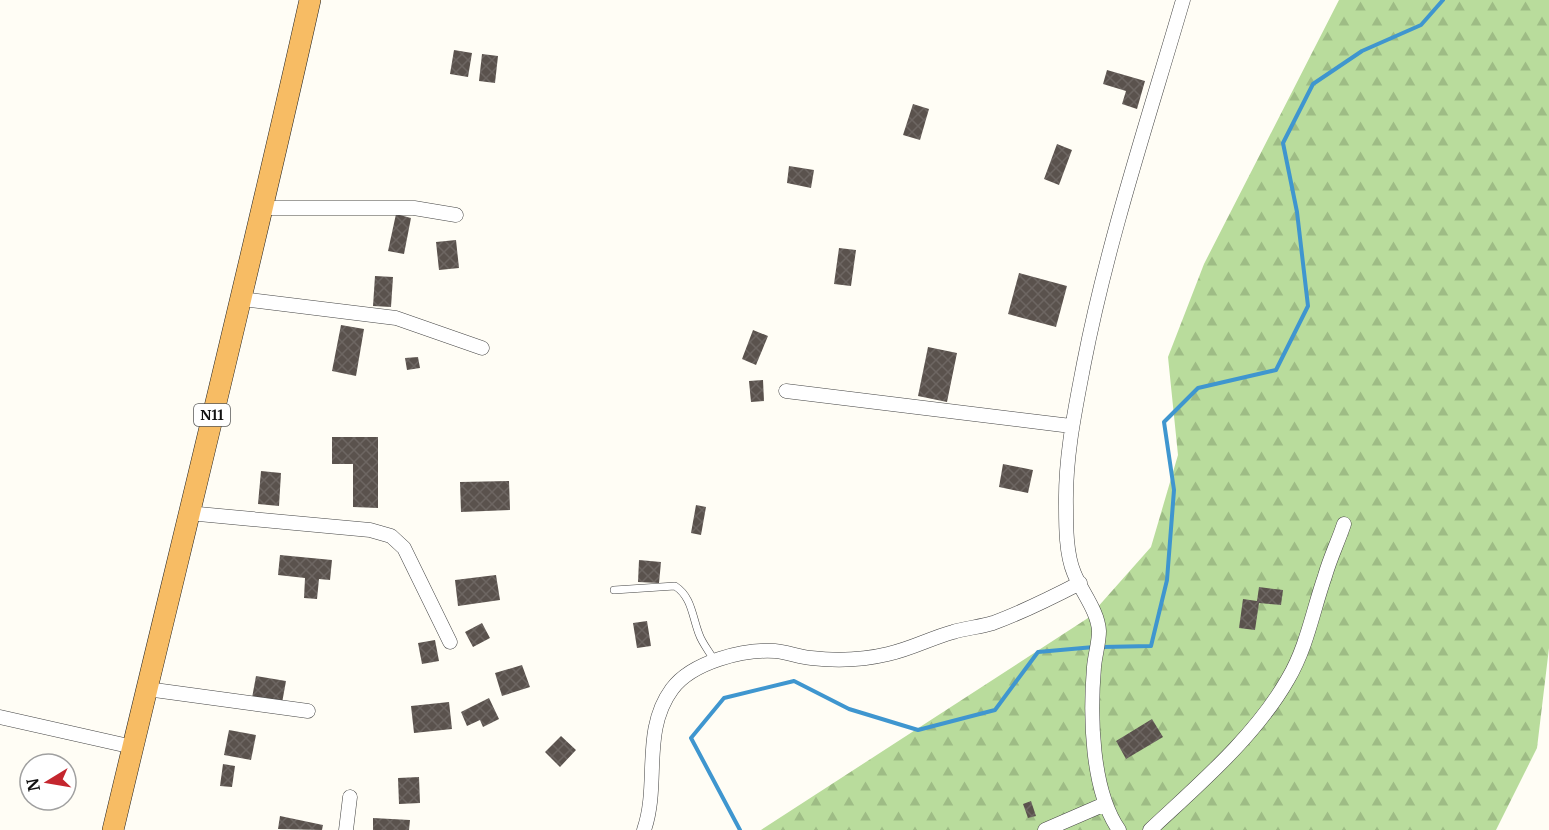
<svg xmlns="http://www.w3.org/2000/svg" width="1549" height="830" font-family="Merriweather,serif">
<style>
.forest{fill:url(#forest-firs)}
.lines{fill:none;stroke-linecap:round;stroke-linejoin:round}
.stream{stroke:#3f96cf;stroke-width:4}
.building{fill:url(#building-cross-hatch)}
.service-casing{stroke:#444;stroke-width:8}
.minor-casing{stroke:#444;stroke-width:15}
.trunk-casing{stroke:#222;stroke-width:22}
.service{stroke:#fff;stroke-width:7}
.minor{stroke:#fff;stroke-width:14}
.trunk{stroke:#f7bc64;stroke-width:21}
.labels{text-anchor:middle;stroke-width:6;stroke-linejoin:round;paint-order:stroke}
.shield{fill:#fff;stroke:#585858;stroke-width:1.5}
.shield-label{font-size:14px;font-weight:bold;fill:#111}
</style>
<defs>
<pattern id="forest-firs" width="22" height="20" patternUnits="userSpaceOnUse" patternTransform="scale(1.5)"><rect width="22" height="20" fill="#b9dc9c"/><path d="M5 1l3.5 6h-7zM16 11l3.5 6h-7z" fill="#9ebc85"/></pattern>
<pattern id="building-cross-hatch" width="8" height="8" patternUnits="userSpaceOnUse" patternTransform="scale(1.5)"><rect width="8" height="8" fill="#5a524d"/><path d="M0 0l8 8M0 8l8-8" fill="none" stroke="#6d6662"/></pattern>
</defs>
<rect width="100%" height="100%" fill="#fffdf5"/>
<path class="forest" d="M1339 0H1549V648L1537 748 1496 830H761L1088 618 1151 547 1178 455 1168 357 1204 264Z"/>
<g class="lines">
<path class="stream" d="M1102 647 1151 646 1167 580 1174 490 1164 422 1198 388 1276 370 1308 306 1297 212 1283 143 1313 84 1362 51 1421 25 1443 0
M740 830 691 738 724 698 794 681 849 709 918 730 995 710 1038 652 1094 647"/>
</g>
<path class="building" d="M454 50 472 53 468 77 450 74Z
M482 54 498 56 495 83 479 81Z
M1107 70 1145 81 1137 109 1122 104 1126 91 1103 84Z
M913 104 929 109 920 140 903 135Z
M1057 144 1072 150 1059 185 1044 179Z
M789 166 814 170 811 188 787 183Z
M396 214 411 218 404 254 388 251Z
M456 240 459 268 439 270 436 242Z
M839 248 856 250 851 286 834 284Z
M1019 273 1067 286 1056 327 1008 314Z
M375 276 393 277 391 307 373 306Z
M341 325 364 329 356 376 332 371Z
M753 330 768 336 756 365 742 359Z
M928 347 957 353 947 402 918 396Z
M418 357 420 368 407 370 405 358Z
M763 380 764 401 751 402 749 381Z
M332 437H378V508L353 507V464H332Z
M1003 464 1033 470 1028 493 999 487Z
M261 471 281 473 279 506 258 504Z
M509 481 510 510 461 512 460 482Z
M696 505 706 507 701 535 691 533Z
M280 555 332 560 330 580 319 579 317 599 304 598 305 578 278 575Z
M639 560 661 562 659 583 638 582Z
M496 575 500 600 458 606 455 580Z
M1259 587 1283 590 1281 605 1259 603 1255 630 1239 628 1243 599 1257 601Z
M647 621 651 646 637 648 633 623Z
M482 623 490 638 473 647 465 632Z
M435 640 439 661 422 664 418 643Z
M522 665 530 687 502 696 495 673Z
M256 676 286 681 282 703 252 698Z
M489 698 499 719 483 727 480 720 467 726 461 712Z
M449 702 452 729 414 733 411 706Z
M1152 719 1163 737 1126 759 1116 741Z
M229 730 256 735 251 760 224 755Z
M561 736 576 750 560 767 545 752Z
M223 764 235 766 232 787 220 786Z
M419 777 420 803 399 804 398 778Z
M1031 801 1036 816 1028 818 1023 804Z
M280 816 323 825 322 830 278 829Z
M373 818 410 820 409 830H373Z"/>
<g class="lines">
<defs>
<path id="service" d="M614 590 675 586C692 597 692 616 699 634 702 643 709 651 714 660"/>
<path id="minor" d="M264 208H414L456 215
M242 299 396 318 482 348
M786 391 1071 426
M188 513 370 530 391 536 404 548 450 642
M147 689 308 711
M0 717 133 747
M346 830 350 797
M644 830C660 784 641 731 672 689 692 662 743 649 775 651 787 652 799 657 811 658 837 661 863 660 888 654 911 649 931 638 953 632 966 628 980 627 993 623 1023 612 1051 598 1080 583
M1045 830 1105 804
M1119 830C1091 790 1090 715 1094 667 1095 655 1099 643 1099 631 1098 611 1081 591 1074 573 1066 554 1066 526 1066 506 1065 457 1075 410 1084 363 1108 240 1148 120 1183 0
M1150 830C1198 785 1255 737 1288 679 1307 647 1313 610 1325 576 1330 558 1338 542 1344 524"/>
<path id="trunk" d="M113 830C179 553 248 278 310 0"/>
</defs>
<use href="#service" class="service-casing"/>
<use href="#minor" class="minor-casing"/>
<use href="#trunk" class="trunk-casing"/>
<use href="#service" class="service"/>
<use href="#minor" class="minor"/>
<use href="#trunk" class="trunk"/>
</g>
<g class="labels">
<rect class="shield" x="194" y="404" width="36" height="22" rx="4.5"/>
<g class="shield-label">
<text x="212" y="420">N11</text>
</g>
</g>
<g transform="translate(48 782) rotate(259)"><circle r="28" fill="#ffffff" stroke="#a0a0a0" stroke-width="1.5"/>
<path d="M0-4.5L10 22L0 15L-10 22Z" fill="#c4262e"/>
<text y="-9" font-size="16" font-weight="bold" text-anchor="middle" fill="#111111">N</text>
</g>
</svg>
